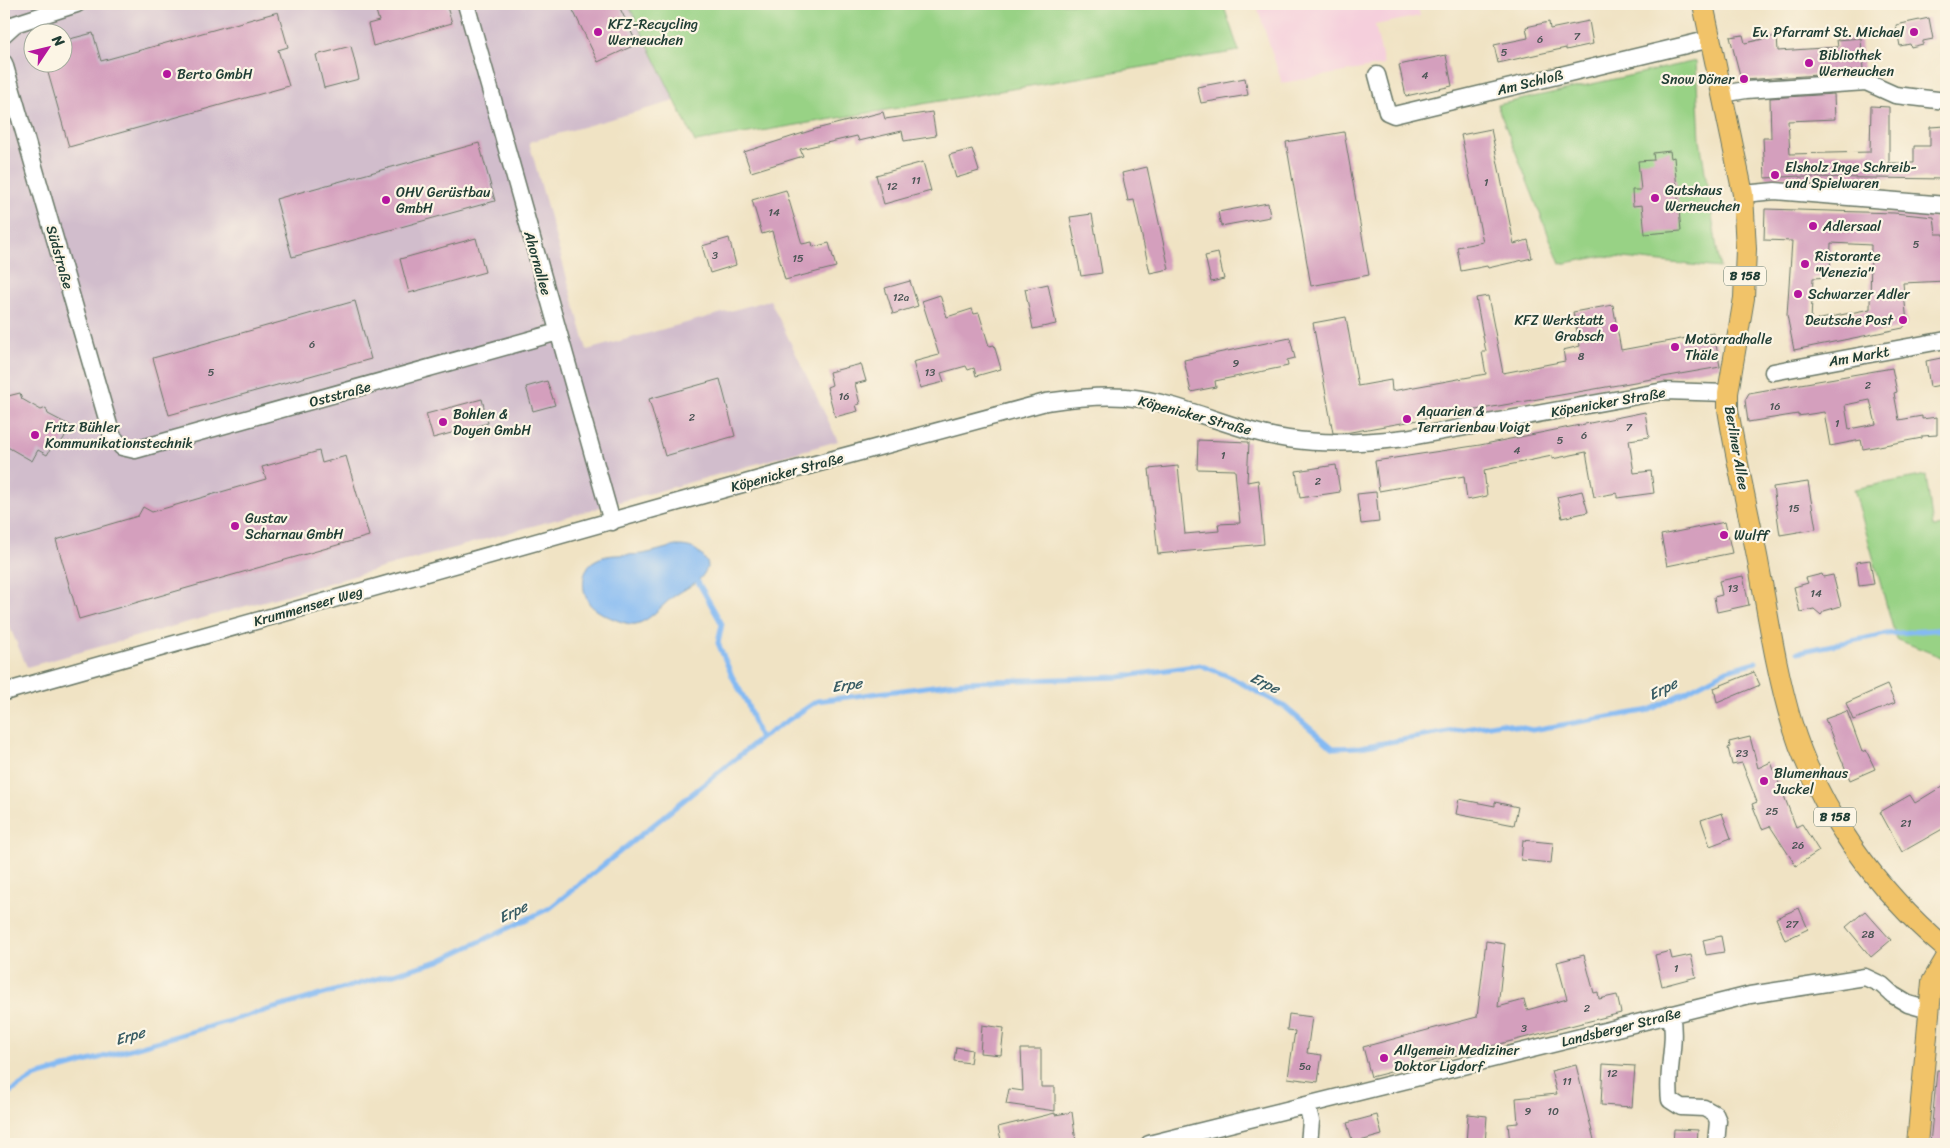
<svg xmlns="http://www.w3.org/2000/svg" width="1950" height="1148" font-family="Sriracha,sans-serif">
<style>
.built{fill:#f5cfdc}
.industrial{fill:#d1bdcc;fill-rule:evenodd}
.green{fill:#98d285;stroke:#5c885c}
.water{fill:#84baf3;stroke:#527c94}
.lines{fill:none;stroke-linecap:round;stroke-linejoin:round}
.stream{stroke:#84baf3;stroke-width:5}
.building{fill:#d49fbd;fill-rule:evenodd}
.minor-casing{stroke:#687766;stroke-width:19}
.major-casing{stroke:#687766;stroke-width:22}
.minor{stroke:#fff;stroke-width:16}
.major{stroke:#f1c369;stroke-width:20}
.poi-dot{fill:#b5179e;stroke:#fcf5e5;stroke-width:2}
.labels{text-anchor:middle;stroke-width:4.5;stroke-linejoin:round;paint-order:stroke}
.number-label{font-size:11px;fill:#4c5656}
.shield{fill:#fcf5e5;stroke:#617469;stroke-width:1}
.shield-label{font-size:12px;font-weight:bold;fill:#1f3d34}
.poi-label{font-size:14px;fill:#1f3d34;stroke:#fcf5e5;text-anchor:start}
.street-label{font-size:14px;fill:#1f3d34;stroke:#fcf5e5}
.water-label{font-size:15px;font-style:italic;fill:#385c64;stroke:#fcf5e5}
</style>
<rect width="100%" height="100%" fill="#fcf5e5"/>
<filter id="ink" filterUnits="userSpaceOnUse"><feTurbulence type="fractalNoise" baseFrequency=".02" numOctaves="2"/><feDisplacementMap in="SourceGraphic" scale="10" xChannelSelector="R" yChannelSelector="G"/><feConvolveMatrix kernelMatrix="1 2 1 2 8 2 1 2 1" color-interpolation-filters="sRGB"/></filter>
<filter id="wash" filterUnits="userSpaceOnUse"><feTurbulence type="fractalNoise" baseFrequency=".0096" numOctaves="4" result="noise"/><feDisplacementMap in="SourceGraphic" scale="20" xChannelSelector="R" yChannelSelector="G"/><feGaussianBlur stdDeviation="1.12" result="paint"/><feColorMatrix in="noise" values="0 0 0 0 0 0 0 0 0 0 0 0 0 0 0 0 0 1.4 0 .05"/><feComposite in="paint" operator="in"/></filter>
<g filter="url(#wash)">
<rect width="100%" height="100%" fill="#f0e3c4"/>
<path class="built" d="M1256 4H1417L1420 16 1375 25 1384 65 1282 83Z"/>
<path class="industrial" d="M4 4H628L675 101 529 142 587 350 770 300 838 441 27 667 4 614ZM32 32H62V62H32Z"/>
<path class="green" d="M628 4H1223L1239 51 695 142Z
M1939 4H1946V80L1942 56Z
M1696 61 1700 140 1720 268 1604 256 1560 264 1497 105Z
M1926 475 1933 527 1946 526V659L1896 639 1854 489Z"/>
<path class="water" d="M676 546C694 546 699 550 708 564 703 583 688 586 673 597 662 605 650 621 636 624 626 626 594 612 589 603 581 591 581 569 594 561 608 552 627 556 643 554 654 552 665 548 676 546Z"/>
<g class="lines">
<path class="stream" d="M698 582 722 624 718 643 732 676 747 703 760 739
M1798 652 1886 634 1946 629
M4 1096 36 1076 439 961 550 908 760 739 817 701 964 682 1119 677 1200 665 1228 676 1285 707 1333 748 1360 747 1501 723 1532 730 1650 710 1727 670 1756 662"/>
</g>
<g id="blocks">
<path class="building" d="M374 4H446L452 23 373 46 368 24 379 21Z
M570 4H618L637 44 598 62Z
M278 12 288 47 278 50 289 86 69 147 45 62H62V41L93 33 101 61Z
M1929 18 1933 39 1923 41V44L1911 47 1910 44 1900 46 1896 25Z
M1589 21 1593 44 1566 50V48L1498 63 1494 45 1528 38 1526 27 1549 22 1550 29Z
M1743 35 1745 43 1777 36 1778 51 1838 47 1837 40 1861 38 1863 70 1833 72V74L1743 80 1741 79 1730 37Z
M351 46 359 79 324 88 316 55Z
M1446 55 1452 86 1406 96 1399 65Z
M1245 78 1248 95 1201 103 1197 87Z
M1834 94 1835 119 1788 121 1790 154 1870 152 1871 106 1889 107V163H1914V146H1930V127L1946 126 1945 179 1799 177V176L1765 178 1763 138H1771L1770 98Z
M883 112 885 119 932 112 936 136 904 141 902 131 859 141 857 136 800 149 803 156 751 172 744 152 816 129Z
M1491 129 1514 244 1528 240 1532 258 1488 268 1487 266 1461 271 1457 247 1483 242 1461 135Z
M1344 132 1369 275 1311 286 1286 142Z
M479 143 495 201 292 257 276 199Z
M972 149 979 171 956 178 949 155Z
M1670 151 1671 158 1674 157 1681 231 1645 234 1642 205 1633 206 1632 190H1641L1638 161 1654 160 1653 153Z
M923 162 931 191 884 204 876 175Z
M1147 167 1169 269 1150 273 1134 200 1128 201 1122 173Z
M786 190 802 244 812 242 813 247 829 243 836 267 785 280 772 231 762 234 752 200Z
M1268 203 1270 217 1221 226 1218 212Z
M1765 209 1894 213 1934 217 1936 234H1944L1946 281 1903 283 1907 323 1903 328 1794 350 1787 315 1792 241 1764 240ZM1831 243 1871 245 1870 309 1811 321 1813 278 1830 277Z
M1092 214 1102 273 1081 276 1070 217Z
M476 238 485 272 409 293 400 259Z
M729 238 736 265 710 273 702 246Z
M1218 253 1224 279 1211 282 1205 256Z
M910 281 918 306 893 314 885 288Z
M1048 284 1056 324 1033 329 1025 289Z
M940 295 947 317 972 309 974 314 979 313 989 346 994 345 1001 369 976 376 974 368 968 370 966 366 941 373 944 382 920 388 913 362 939 355 922 301Z
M1488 296 1503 373 1565 361 1563 350 1580 346 1573 312 1613 305 1621 350 1714 333 1720 367 1345 433H1333L1313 323 1346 317 1358 386 1391 380 1392 391 1486 374 1482 352H1486L1476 298Z
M355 301 371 359 169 415 153 358Z
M1290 338 1295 358 1287 360 1288 366 1215 381 1216 387 1191 392 1184 360Z
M1946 357V384L1930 387 1926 361Z
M861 364 866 381 855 384 860 404 856 405 858 411 835 417 827 387 832 385 829 372Z
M1892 368 1897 392 1894 393 1899 420 1922 416V419L1937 417V435L1922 436V438L1863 449 1861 440 1830 446 1824 412 1798 416V414L1748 422 1745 400 1749 393ZM1870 400 1876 424 1849 429 1845 405Z
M720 379 735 436 665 456 649 399Z
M547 381 555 405 533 411 526 387Z
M20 393 22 399 41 410 46 408 48 414 71 426 58 448 53 445 47 455 38 450 32 461 4 445V397Z
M482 399 488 423 433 438 426 414Z
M1645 412 1649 437 1629 440 1634 473 1651 471 1654 493 1617 498V493L1594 497 1586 452 1552 459V456L1484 470 1487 496 1467 500 1464 476 1379 491 1375 461 1480 445Z
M1198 440 1249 442 1247 482 1258 480 1264 544 1158 554 1149 469 1178 466 1185 534 1219 531 1218 524 1240 523 1235 470 1197 469Z
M319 451 322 463 346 456 369 536 79 619 56 540 138 516 143 507 152 512 266 479 262 467Z
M1336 465 1340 492 1300 498 1296 471Z
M1808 482 1816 529 1780 535 1773 487Z
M1582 491 1588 512 1562 518 1557 497Z
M1376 492 1379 522 1361 524 1357 494Z
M1725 522 1732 553 1667 566 1661 535Z
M1870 560 1874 584 1859 586 1856 562Z
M1822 574 1823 577 1833 575 1841 606 1824 611 1821 615 1814 609 1800 612 1794 587 1808 583 1806 578Z
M1743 576 1749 605 1717 612 1714 597 1722 595 1719 581Z
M1754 672 1760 685 1717 703 1714 688Z
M1887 685 1895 703 1853 720 1846 703Z
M1847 711 1862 752 1866 750 1875 769 1850 780 1825 719Z
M1750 737 1758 768 1771 762 1796 827 1802 824 1819 851 1796 866 1770 826 1762 829 1752 804 1757 802 1742 763 1732 765 1728 748 1730 747 1729 742Z
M1946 784V827L1902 852 1880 812 1910 795 1915 803Z
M1459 799 1495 806V802L1518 807 1514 825 1456 814Z
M1722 813 1731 838 1710 846 1701 820Z
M1523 840 1553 843 1551 863 1521 860Z
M1799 908 1808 929 1785 940 1776 918Z
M1865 911 1891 940 1871 957 1846 927Z
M1721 936 1724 952 1706 955 1703 940Z
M1486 941 1505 944 1498 1007 1524 1000 1527 1010 1567 999 1557 962 1584 955 1594 993 1598 992 1599 999 1617 995 1621 1013 1371 1077 1363 1047 1477 1017Z
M1670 951 1672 959 1691 955 1696 977 1662 986 1655 955Z
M1289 1014 1312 1017 1307 1053 1322 1055 1318 1082 1288 1078 1295 1031 1287 1030Z
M982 1025 1004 1028 1001 1055 980 1053Z
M956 1047 972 1050 970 1063 954 1061Z
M1021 1049H1041V1087H1055V1111L1006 1104 1009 1089 1023 1091Z
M1603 1064 1635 1066 1632 1107 1601 1105Z
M1576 1065 1595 1144H1510L1508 1124 1518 1123 1516 1098 1557 1094 1551 1071Z
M1937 1070 1946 1071V1144H1930Z
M1072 1112 1076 1142 1055 1144 1054 1141 1041 1144H1002L998 1127 1055 1113V1115Z
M1468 1114 1487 1116 1485 1144H1466Z
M1377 1115 1382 1135 1353 1143 1347 1123Z
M1674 1129 1698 1130 1697 1144H1673Z"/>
</g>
</g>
<g filter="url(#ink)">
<use href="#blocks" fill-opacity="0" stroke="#687766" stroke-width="1"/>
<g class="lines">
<defs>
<path id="minor" d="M466 4 612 522
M4 34 15 24 77 4
M4 63 112 436 122 447 135 450 558 332
M1377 75 1387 112 1394 115 1711 39
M1722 94 1746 90 1866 82 1895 95 1946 101
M1743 194 1775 191 1946 205
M1773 372 1946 340
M4 692 767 477 1046 402C1073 398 1099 395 1126 397 1182 402 1233 431 1288 439 1328 445 1365 443 1405 438L1664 391 1728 393
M1671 1014C1677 1043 1666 1071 1670 1100L1681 1107 1704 1108 1715 1114 1718 1121 1716 1144
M1307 1105 1311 1121 1309 1144
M1149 1144 1750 995 1865 977 1882 985 1893 995 1908 1004 1929 1010"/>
<path id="major" d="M1703 4 1743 194 1746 249 1744 298 1728 393V409C1736 460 1748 510 1758 561 1768 615 1776 671 1792 724 1819 812 1877 890 1946 949
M1917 1144 1932 982 1946 958"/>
</defs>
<use href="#minor" class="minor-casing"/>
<use href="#major" class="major-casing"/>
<use href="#minor" class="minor"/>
<use href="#major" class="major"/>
</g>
</g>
<g class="poi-dot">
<circle cx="598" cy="32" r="5"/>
<circle cx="1914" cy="32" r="5"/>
<circle cx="1809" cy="63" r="5"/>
<circle cx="167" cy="74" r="5"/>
<circle cx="1744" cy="79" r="5"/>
<circle cx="1775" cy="175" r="5"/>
<circle cx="1655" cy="198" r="5"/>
<circle cx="386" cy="200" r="5"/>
<circle cx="1813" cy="226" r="5"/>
<circle cx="1805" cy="264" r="5"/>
<circle cx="1798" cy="294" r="5"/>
<circle cx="1903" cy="320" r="5"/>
<circle cx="1614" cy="328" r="5"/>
<circle cx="1675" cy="347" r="5"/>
<circle cx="1407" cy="419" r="5"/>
<circle cx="443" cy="422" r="5"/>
<circle cx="35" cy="435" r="5"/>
<circle cx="235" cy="526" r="5"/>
<circle cx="1724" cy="535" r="5"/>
<circle cx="1764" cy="781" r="5"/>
<circle cx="1384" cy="1058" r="5"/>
</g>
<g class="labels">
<g class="number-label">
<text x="1577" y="40">7</text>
<text x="1540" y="43">6</text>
<text x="1504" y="56">5</text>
<text x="1425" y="79">4</text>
<text x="916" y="184">11</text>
<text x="1486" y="186">1</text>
<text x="892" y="190">12</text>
<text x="774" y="216">14</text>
<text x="1916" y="248">5</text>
<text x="715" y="259">3</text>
<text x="798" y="262">15</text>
<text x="901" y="301">12a</text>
<text x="312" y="348">6</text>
<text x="1581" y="360">8</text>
<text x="1236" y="367">9</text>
<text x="211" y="376">5</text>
<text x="930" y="376">13</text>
<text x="1868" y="389">2</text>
<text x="844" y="400">16</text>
<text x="1775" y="410">16</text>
<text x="692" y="421">2</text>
<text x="1837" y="427">1</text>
<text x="1629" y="431">7</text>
<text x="1584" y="439">6</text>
<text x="1560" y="444">5</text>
<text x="1517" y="454">4</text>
<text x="1223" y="459">1</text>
<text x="1318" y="485">2</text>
<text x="1794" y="512">15</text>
<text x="1733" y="592">13</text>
<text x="1816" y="597">14</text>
<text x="1742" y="757">23</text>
<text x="1772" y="815">25</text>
<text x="1906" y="827">21</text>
<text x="1798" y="849">26</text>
<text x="1792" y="928">27</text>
<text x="1868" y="938">28</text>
<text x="1676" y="972">1</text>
<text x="1587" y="1012">2</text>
<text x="1524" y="1032">3</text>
<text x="1305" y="1070">5a</text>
<text x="1612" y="1077">12</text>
<text x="1567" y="1085">11</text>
<text x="1528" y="1115">9</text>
<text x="1553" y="1115">10</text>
</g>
<g class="shield">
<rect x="1724" y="266.5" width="42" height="19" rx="4"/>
<rect x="1814" y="807.5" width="42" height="19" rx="4"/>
</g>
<g class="shield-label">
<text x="1745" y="280">B 158</text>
<text x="1835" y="821">B 158</text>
</g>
<g class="poi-label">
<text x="608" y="29">KFZ-Recycling<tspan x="608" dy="16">Werneuchen</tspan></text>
<text x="1904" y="37" text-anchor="end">Ev. Pfarramt St. Michael</text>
<text x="1819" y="60">Bibliothek<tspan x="1819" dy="16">Werneuchen</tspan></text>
<text x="177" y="79">Berto GmbH</text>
<text x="1734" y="84" text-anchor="end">Snow Döner</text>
<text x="1785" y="172">Elsholz Inge Schreib-<tspan x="1785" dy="16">und Spielwaren</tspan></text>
<text x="1665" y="195">Gutshaus<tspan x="1665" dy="16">Werneuchen</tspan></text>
<text x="396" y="197">OHV Gerüstbau<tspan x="396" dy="16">GmbH</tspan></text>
<text x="1823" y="231">Adlersaal</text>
<text x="1815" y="261">Ristorante<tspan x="1815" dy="16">"Venezia"</tspan></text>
<text x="1808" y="299">Schwarzer Adler</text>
<text x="1604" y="325" text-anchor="end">KFZ Werkstatt<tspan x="1604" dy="16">Grabsch</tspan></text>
<text x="1893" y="325" text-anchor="end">Deutsche Post</text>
<text x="1685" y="344">Motorradhalle<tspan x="1685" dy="16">Thäle</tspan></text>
<text x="1417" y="416">Aquarien &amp;<tspan x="1417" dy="16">Terrarienbau Voigt</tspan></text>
<text x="453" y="419">Bohlen &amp;<tspan x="453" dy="16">Doyen GmbH</tspan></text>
<text x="45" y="432">Fritz Bühler<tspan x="45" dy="16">Kommunikationstechnik</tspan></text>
<text x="245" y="523">Gustav<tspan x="245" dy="16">Scharnau GmbH</tspan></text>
<text x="1734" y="540">Wulff</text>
<text x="1774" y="778">Blumenhaus<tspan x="1774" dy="16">Juckel</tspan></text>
<text x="1394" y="1055">Allgemein Mediziner<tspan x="1394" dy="16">Doktor Ligdorf</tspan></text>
</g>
<g class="street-label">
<text transform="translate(1530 82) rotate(-14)" y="5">Am Schloß</text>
<text transform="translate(60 257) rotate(74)" y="5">Südstraße</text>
<text transform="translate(538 263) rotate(74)" y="5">Ahornallee</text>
<text transform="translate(1859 356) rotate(-10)" y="5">Am Markt</text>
<text transform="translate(340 394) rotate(-15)" y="5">Oststraße</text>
<text transform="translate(1608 402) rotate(-10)" y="5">Köpenicker Straße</text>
<text transform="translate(1195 415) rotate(15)" y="5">Köpenicker Straße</text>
<text transform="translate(1737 448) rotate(80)" y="5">Berliner Allee</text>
<text transform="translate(787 472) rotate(-15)" y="5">Köpenicker Straße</text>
<text transform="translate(308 606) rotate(-16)" y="5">Krummenseer Weg</text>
<text transform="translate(1621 1027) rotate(-14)" y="5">Landsberger Straße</text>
</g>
<g class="water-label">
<text transform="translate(1265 683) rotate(26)" y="5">Erpe</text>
<text transform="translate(847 685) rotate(-8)" y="5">Erpe</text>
<text transform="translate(1663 689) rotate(-27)" y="5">Erpe</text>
<text transform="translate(513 912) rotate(-26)" y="5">Erpe</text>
<text transform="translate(130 1036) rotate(-16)" y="5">Erpe</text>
</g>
</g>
<rect width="1950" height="1148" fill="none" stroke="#fcf5e5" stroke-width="20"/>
<g transform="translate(48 48) rotate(55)"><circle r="24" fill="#fcf5e5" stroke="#a4ab9e"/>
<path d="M0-4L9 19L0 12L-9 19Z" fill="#b5179e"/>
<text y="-8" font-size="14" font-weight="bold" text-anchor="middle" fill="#1f3d34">N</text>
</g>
</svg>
